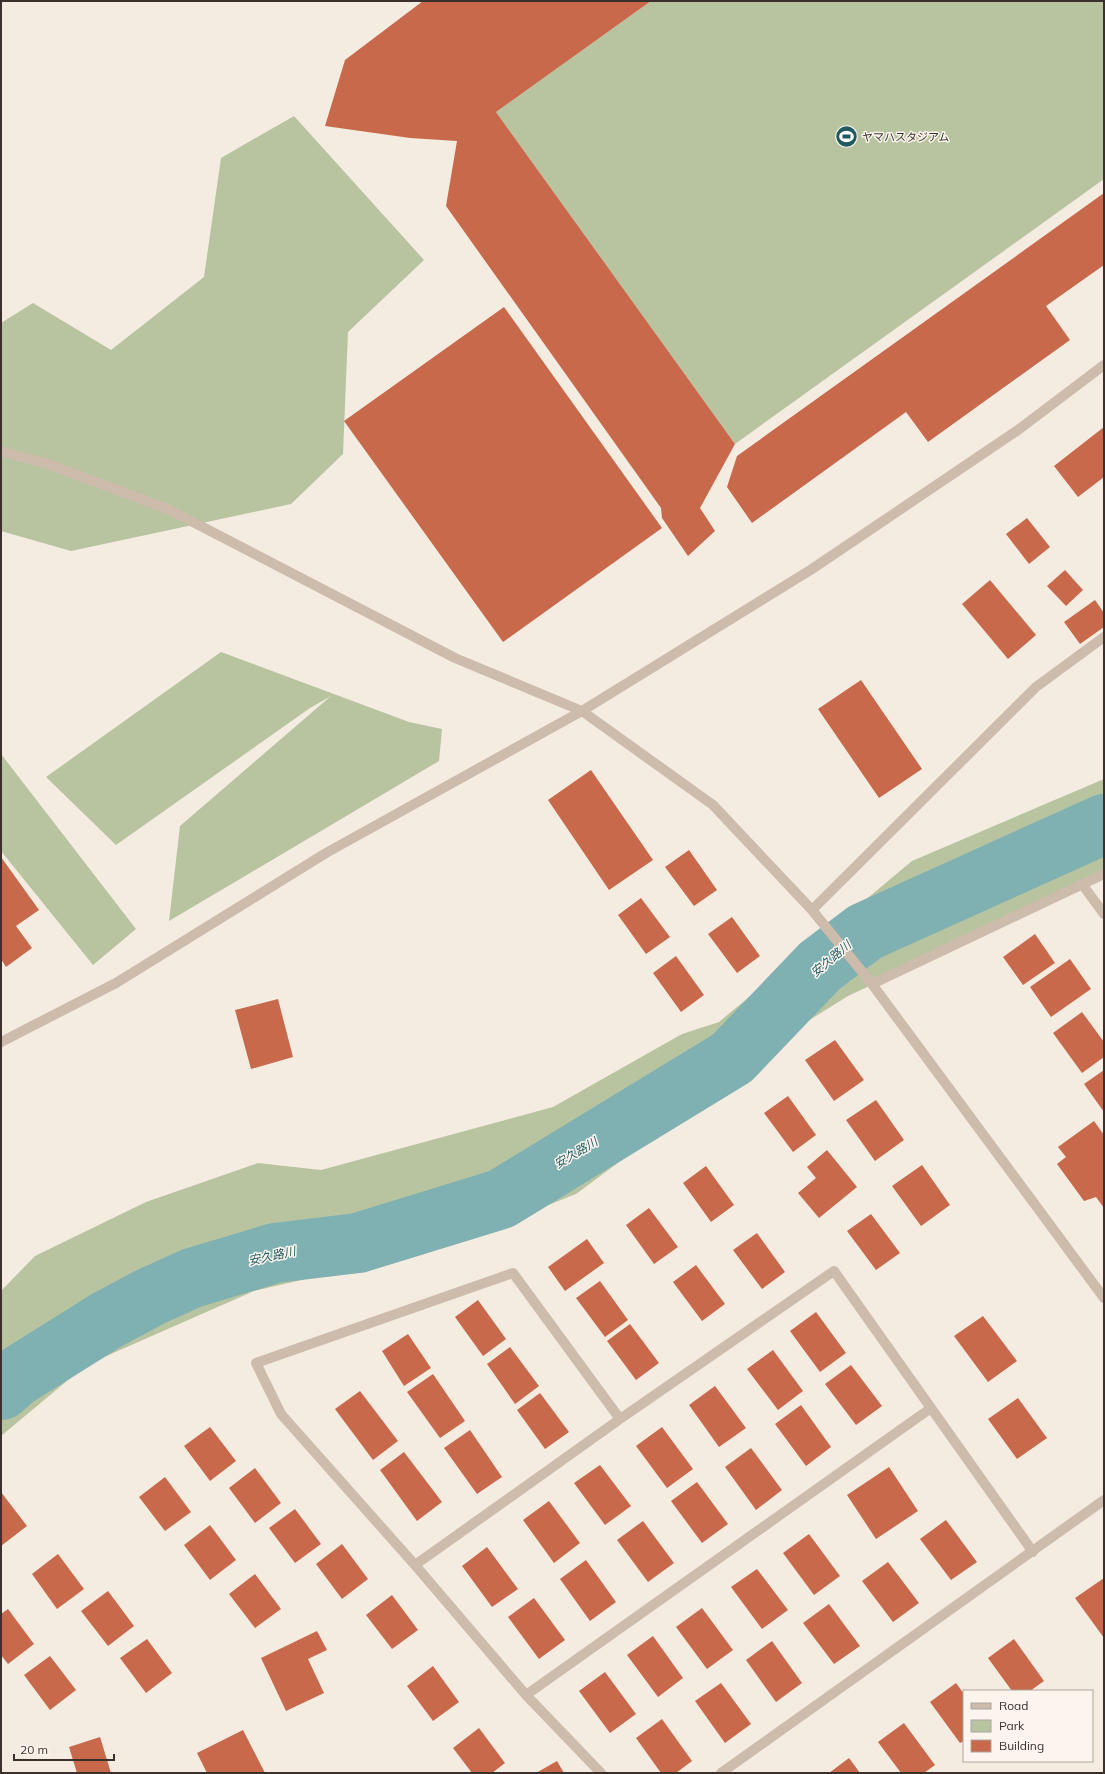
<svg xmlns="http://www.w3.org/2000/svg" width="1105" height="1774" font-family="Mulish,'Noto Sans JP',sans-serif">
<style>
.green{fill:#b8c4a0}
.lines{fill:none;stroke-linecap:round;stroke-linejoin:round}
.river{stroke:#7fb0b2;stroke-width:60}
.building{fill:#c8694b}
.minor{stroke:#cdbbac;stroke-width:10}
.labels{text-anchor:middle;stroke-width:3;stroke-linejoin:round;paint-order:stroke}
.poi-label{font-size:11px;fill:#3b302b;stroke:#fbf5ee;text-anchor:start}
.water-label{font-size:12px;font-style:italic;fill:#1f5a5e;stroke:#fbf5ee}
</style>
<rect width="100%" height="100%" fill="#f4ebe1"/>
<path class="green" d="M651 1H1104V179L735 444 496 112Z
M294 116 424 260 348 332 343 454 291 504 71 551 1 531V323L33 303 111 350 204 277 221 158Z
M221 652 409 722 442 729 439 761 169 921 180 826 331 696 310 708 116 845 46 777Z
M1 754 136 929 93 965 1 851Z
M1104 779V876L848 996 723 1074 677 1119 576 1194 443 1247 254 1291 86 1365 1 1436V1291L35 1256 146 1202 258 1163 321 1170 553 1107 682 1034 719 1022 912 861Z"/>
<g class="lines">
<path class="river" d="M1 1390 16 1377 107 1320 150 1297 192 1278 275 1253 358 1243 501 1199 732 1058 820 966 865 932 1104 824"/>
</g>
<path class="building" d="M423 1H651L496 112 735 444 700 508 715 531 688 556 662 518 661 508 446 206 457 141 410 138 325 126 345 60Z
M1104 193V265L1046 306 1070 340 928 442 906 412 752 523 727 487 737 456Z
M504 307 662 528 503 642 344 421Z
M1104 427V477L1078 497 1054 466Z
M1027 518 1050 547 1029 564 1006 534Z
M1065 570 1083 590 1066 606 1047 586Z
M990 580 1036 635 1008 659 962 604Z
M1095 600 1104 613V627L1080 644 1064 622Z
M861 680 922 769 879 798 818 709Z
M591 770 653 860 609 890 548 800Z
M689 850 717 890 694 906 665 867Z
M1 857 39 910 16 926 32 948 6 967 1 959Z
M641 898 670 937 646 954 618 915Z
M732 917 760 956 737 973 708 934Z
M1035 934 1055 963 1023 985 1003 957Z
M676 956 704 995 681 1012 653 973Z
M1070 959 1091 989 1051 1017 1030 987Z
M278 999 293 1057 251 1069 235 1010Z
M1082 1012 1104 1042V1057L1082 1073 1053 1033Z
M835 1040 864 1080 834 1101 805 1060Z
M1104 1070V1112L1084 1084Z
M788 1096 816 1135 793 1152 764 1113Z
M876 1100 904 1140 875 1161 846 1120Z
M1094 1121 1104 1135V1208L1096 1197 1084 1201 1057 1164 1066 1157 1058 1147Z
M827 1150 857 1187 819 1218 798 1193 816 1178 807 1167Z
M922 1165 950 1205 921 1226 892 1186Z
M706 1166 734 1205 711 1222 683 1183Z
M649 1208 678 1247 654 1264 626 1225Z
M871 1214 900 1253 876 1270 847 1231Z
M757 1233 785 1272 762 1289 733 1250Z
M587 1239 604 1263 565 1291 548 1267Z
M696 1265 725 1304 702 1321 673 1282Z
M600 1281 628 1320 605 1337 576 1298Z
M478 1300 506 1339 483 1356 455 1317Z
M816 1312 846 1353 820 1372 790 1331Z
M983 1316 1017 1361 988 1382 954 1336Z
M630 1324 659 1363 636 1380 607 1341Z
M408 1334 431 1368 404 1386 382 1351Z
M510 1347 539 1386 515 1404 487 1364Z
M773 1350 803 1391 778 1410 747 1369Z
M851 1365 882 1406 856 1425 825 1384Z
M433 1374 465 1421 440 1438 407 1392Z
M715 1386 746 1428 719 1447 689 1405Z
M360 1391 398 1441 373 1460 335 1409Z
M540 1393 569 1432 545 1449 517 1410Z
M1018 1398 1047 1438 1017 1459 988 1419Z
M801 1405 831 1447 806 1466 775 1424Z
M210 1427 236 1461 210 1481 184 1446Z
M662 1427 693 1469 667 1488 636 1446Z
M470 1430 502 1477 477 1494 444 1448Z
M751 1448 782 1490 756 1510 725 1467Z
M404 1452 442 1502 417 1521 380 1470Z
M600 1465 631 1506 605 1525 574 1483Z
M889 1467 918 1511 876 1539 847 1495Z
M255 1468 281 1503 255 1523 229 1488Z
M165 1477 191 1512 165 1531 139 1497Z
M697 1482 728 1524 702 1543 671 1501Z
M1 1492 27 1526 1 1546Z
M549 1501 580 1543 554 1563 523 1520Z
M295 1509 321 1544 295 1563 269 1528Z
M946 1520 977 1562 951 1580 920 1539Z
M643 1521 674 1563 648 1582 617 1540Z
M210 1525 236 1560 210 1580 184 1545Z
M809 1534 840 1576 814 1595 783 1553Z
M342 1544 368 1579 342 1599 316 1564Z
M487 1547 518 1589 492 1607 462 1566Z
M58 1554 84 1589 57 1609 32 1574Z
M586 1560 616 1602 590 1621 560 1579Z
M888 1562 919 1603 893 1622 862 1581Z
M757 1569 788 1610 762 1629 731 1587Z
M255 1574 281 1609 255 1628 229 1594Z
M1104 1578V1638L1075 1598Z
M108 1591 134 1626 108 1646 81 1611Z
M392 1595 418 1630 392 1649 366 1615Z
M534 1598 565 1640 539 1659 508 1617Z
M829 1604 860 1646 834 1664 803 1623Z
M702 1608 733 1650 707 1669 676 1627Z
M8 1609 34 1644 8 1664 1 1655V1614Z
M317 1631 327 1650 308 1659 324 1693 286 1711 261 1658Z
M653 1636 683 1678 658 1697 627 1655Z
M147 1639 172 1673 146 1693 120 1658Z
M1014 1639 1044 1681 1030 1691H1012L988 1658Z
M772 1641 802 1683 776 1702 746 1660Z
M50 1656 76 1690 50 1710 24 1675Z
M433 1666 459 1702 433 1721 407 1686Z
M605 1672 636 1714 610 1733 579 1691Z
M721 1683 751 1724 725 1743 695 1701Z
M956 1683 964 1694V1741L960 1743 930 1702Z
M662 1719 692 1761 676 1773H661L636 1738Z
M904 1723 935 1765 924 1773H901L878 1742Z
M479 1728 505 1763 492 1773H472L453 1748Z
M243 1730 265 1773H207L197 1753Z
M100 1737 111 1773H77L69 1747Z
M849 1758 860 1773H829Z
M557 1761 564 1773H536Z"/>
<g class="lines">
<path class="minor" d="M1 451 45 463 168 509 455 658 582 711 713 805 812 910 872 984 1104 1298
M1082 884 1104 914
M812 910 1036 687 1104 637
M872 984 1104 874
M1 1042 116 983 326 853 582 711 812 569 1018 430 1104 365
M415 1565 620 1419 834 1271 1033 1552
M526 1695 931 1408
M601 1773 526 1695 415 1565 281 1414 256 1363 513 1273 620 1419
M721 1773 1104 1500"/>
</g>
<defs>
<symbol id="stadium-disc" viewBox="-11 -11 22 22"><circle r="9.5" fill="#1f5a5e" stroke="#fbf5ee"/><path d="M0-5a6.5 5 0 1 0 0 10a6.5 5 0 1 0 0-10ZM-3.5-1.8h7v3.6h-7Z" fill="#fff"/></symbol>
</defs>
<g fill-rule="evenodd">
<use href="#stadium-disc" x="834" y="124" width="25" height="25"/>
</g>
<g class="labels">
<g class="poi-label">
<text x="862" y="141">ヤマハスタジアム</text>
</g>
<g class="water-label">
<text transform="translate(831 959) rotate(-40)" y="4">安久路川</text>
<text transform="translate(576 1153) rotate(-31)" y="4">安久路川</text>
<text transform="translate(272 1256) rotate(-12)" y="4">安久路川</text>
</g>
</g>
<rect width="1105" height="1774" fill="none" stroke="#3b302b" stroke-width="4"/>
<rect x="963" y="1690" width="130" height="72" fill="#fbf5ee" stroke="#aea6a0"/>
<rect x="971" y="1703" width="20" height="6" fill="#cdbbac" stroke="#aea6a0"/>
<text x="999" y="1710" font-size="12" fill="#3b302b">Road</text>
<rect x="971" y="1720" width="20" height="12" fill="#b8c4a0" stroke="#aea6a0"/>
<text x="999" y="1730" font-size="12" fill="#3b302b">Park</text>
<rect x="971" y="1740" width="20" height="12" fill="#c8694b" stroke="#aea6a0"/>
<text x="999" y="1750" font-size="12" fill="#3b302b">Building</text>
<path d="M14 1754v6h100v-6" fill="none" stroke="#3b302b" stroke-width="2"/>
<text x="20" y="1754" font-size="12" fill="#3b302b" stroke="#fbf5ee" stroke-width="3" paint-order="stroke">20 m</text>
</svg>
